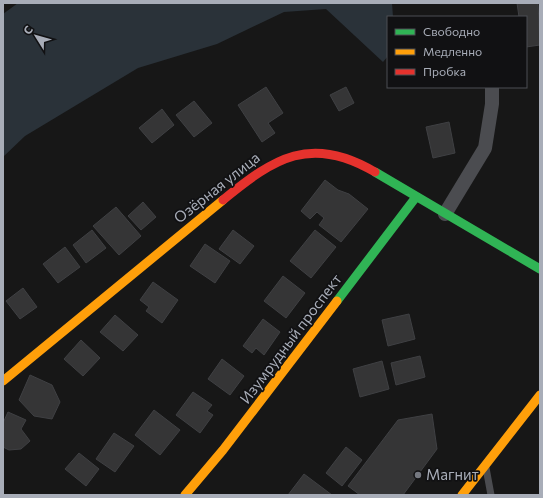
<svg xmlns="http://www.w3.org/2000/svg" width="543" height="498" font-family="Commissioner,sans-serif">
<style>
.water{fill:#2a3239}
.building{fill:#353536;stroke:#3f4043}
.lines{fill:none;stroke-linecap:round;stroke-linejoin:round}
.lane{stroke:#4b4c50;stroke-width:7}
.street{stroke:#4b4c50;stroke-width:14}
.fast{stroke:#30b455;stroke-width:9}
.slow{stroke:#ff9f0a;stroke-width:9}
.jam{stroke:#e5322d;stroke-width:9}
.poi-dot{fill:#757880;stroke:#111113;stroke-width:1.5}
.labels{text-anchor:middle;stroke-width:3.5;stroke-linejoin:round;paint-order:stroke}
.street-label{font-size:15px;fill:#a8adb8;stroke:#111113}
.poi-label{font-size:15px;fill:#a8adb8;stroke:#111113;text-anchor:start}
</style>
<rect width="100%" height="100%" fill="#171717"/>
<path class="water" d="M18 3H392L393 17H388V56L383 62 326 9 284 12 217 44 138 68 25 136 3 157V14Z"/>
<path class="building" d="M517 3H538L540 45 526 47V17H519Z
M266 87 283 113 268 123 275 133 262 142 238 105Z
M346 87 354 103 339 111 330 95Z
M194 101 212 123 194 137 176 115Z
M162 109 174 125 152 143 139 128Z
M449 122 455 153 433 158 426 127Z
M325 180 338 190 349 194 368 209 341 242 319 225 324 218 317 212 310 219 301 211Z
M143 202 156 217 141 230 128 216Z
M116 207 141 236 119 255 93 226Z
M92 230 106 248 86 263 73 245Z
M233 230 254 246 240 264 219 249Z
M315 230 336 247 311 278 290 261Z
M205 244 230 261 215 283 190 266Z
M65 247 80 267 58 283 43 264Z
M283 276 305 293 286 318 264 301Z
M153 282 178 300 162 323 146 311 149 307 140 300Z
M23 288 37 307 20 319 6 301Z
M409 314 415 339 388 346 382 320Z
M115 315 138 335 123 351 100 332Z
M263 319 280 332 264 355 256 348 252 353 243 346Z
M81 340 100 358 83 376 64 359Z
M420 356 425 377 396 385 391 363Z
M222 359 244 376 230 395 208 379Z
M382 361 389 389 360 397 353 369Z
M30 375 52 385 60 402 52 419 34 416 19 400Z
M193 392 212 405 207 411 213 415 200 433 176 415Z
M154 410 180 430 160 455 135 435Z
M8 412 26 420 21 429 30 441 21 449 9 450 3 447V423Z
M432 414 437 449 403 495H360L348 486 398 420Z
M114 433 134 446 115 472 96 459Z
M346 447 362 460 342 486 326 473Z
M79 453 99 469 86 486 65 469Z
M304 474 332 495H288Z"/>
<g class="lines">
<path class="lane" d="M486 468 491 495"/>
<path class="street" d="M445 214 485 148 492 104V87"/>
<path class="fast" d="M375 172 540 269
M337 301 416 197"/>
<path class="slow" d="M3 381 223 200
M185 495 223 450 337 301
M462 495 540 395"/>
<path class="jam" d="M223 200C274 158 311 134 375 172"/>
</g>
<circle class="poi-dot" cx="418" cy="475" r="4"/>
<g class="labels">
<g class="street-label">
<text transform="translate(217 188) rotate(-38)" y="5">Озёрная улица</text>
<text transform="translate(291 339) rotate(-53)" y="5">Изумрудный проспект</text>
</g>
<g class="poi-label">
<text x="426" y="480">Магнит</text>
</g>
</g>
<rect width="543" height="498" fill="none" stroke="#a8adb8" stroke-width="8"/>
<rect x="387" y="16" width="140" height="72" fill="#111113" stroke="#4d4f55"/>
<rect x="395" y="29" width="20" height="6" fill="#30b455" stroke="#4d4f55"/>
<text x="423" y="36" font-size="12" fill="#a8adb8">Свободно</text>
<rect x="395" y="49" width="20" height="6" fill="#ff9f0a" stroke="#4d4f55"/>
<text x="423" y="56" font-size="12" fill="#a8adb8">Медленно</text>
<rect x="395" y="69" width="20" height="6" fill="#e5322d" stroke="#4d4f55"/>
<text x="423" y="76" font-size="12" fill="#a8adb8">Пробка</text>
<g transform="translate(36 36) rotate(307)" stroke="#111113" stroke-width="3" paint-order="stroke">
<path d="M0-3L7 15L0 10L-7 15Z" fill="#a8adb8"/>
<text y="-6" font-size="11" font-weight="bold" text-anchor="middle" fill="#a8adb8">С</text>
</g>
</svg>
